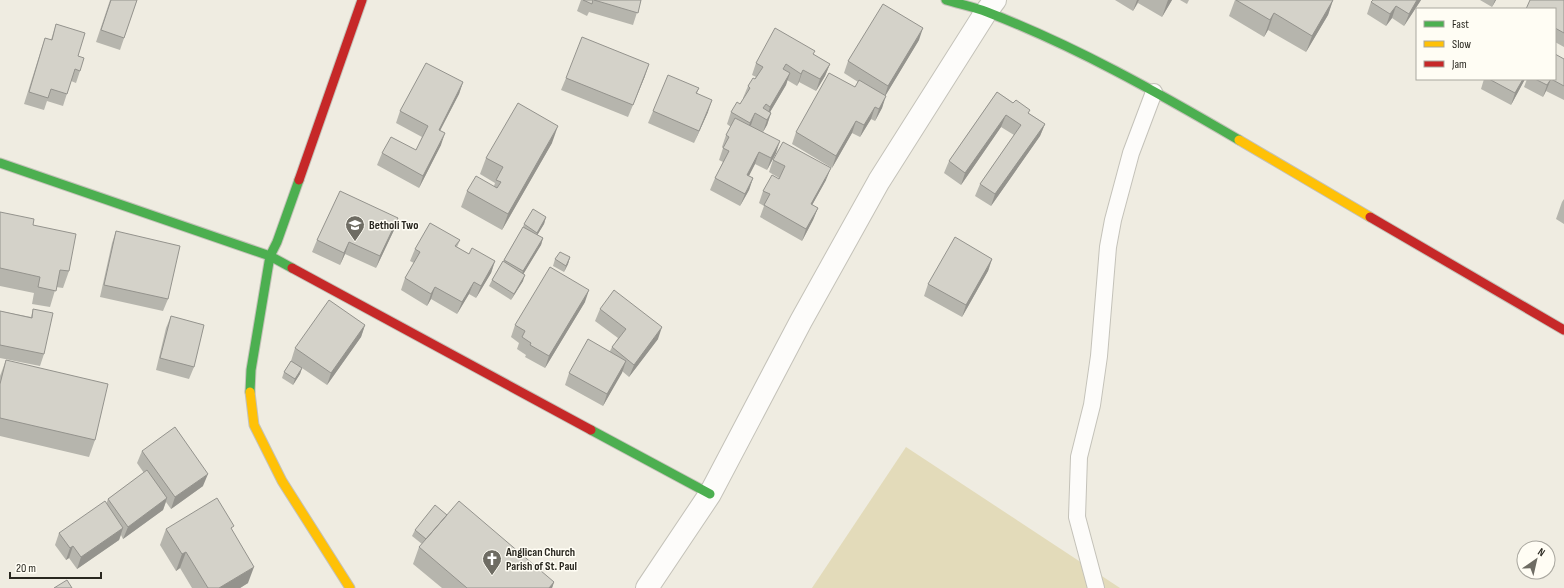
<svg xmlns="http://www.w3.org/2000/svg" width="1564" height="588" font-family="'Sofia Sans Condensed',sans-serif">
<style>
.green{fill:#e3dbba}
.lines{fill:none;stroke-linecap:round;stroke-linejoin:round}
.lane-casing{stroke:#c4c2b9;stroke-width:18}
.street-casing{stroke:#c4c2b9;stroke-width:24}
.fast-casing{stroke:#c4c2b9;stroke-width:11}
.slow-casing{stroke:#c4c2b9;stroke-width:11}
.jam-casing{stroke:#c4c2b9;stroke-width:11}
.lane{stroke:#fdfcfa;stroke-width:16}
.street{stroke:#fdfcfa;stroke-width:22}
.fast{stroke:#4caf50;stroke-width:9}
.slow{stroke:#ffc107;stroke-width:9}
.jam{stroke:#c62828;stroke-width:9}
.wall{fill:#b6b5ad}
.shaded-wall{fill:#94938d}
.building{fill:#d4d2c9;stroke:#94938d}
.labels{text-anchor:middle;stroke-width:3;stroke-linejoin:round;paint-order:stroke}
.poi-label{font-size:12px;font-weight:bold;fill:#29271f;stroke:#fffdf4;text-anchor:start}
</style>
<rect width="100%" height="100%" fill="#efece1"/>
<path class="green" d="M906 447 1120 588H812Z"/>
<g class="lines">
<defs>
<path id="lane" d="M1096 588 1077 517 1079 457 1092 405 1099 356 1108 247 1113 220 1131 153 1154 92"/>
<path id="street" d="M647 588 710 494 801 321 879 181 986 12 995 0"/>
<path id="fast" d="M946 0C959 4 974 7 987 12 1075 46 1157 92 1239 140
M0 163 270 256 292 268
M250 392 251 370 270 256 277 242 299 180
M591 430 710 494"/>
<path id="slow" d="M1239 140 1370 217
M250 392 254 425 282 481 350 588"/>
<path id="jam" d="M299 180 362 0
M1370 217 1564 330
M292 268 591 430"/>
</defs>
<use href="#lane" class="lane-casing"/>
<use href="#street" class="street-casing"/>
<use href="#fast" class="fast-casing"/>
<use href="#slow" class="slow-casing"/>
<use href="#jam" class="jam-casing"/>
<use href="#lane" class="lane"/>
<use href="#street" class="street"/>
<use href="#fast" class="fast"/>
<use href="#slow" class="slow"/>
<use href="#jam" class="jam"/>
</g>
<path class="wall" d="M110 0H137L120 50 96 42Z
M581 0H641L633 25 589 12 587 16 577 11Z
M1115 0H1172L1162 17 1138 3 1133 11Z
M1180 0H1189L1187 4Z
M1235 0H1333L1328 15 1306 52 1268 30 1264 37 1229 16Z
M1373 0H1421L1404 26 1392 18 1386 26 1367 14 1371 2Z
M1480 0H1496L1492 7Z
M1564 0V47L1555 42V9Z
M56 24 78 56 80 71 76 83 71 81 63 106 47 101 44 110 24 104 41 50 45 38 51 40Z
M919 40 885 96 882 108 875 121 871 119 860 137 852 133 832 168 792 144 796 132 855 87 858 82 844 73 848 61Z
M813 54 830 64 825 76 816 91 799 82 797 86 787 80 786 85 770 112 771 113 767 125 763 132 776 153 767 170 755 164 749 176 753 178 749 190 740 206 710 190 715 178 723 162 719 160 723 148 722 147 726 135 731 127 727 124 731 112 740 104 744 99 743 98 748 86 755 79 756 77 752 75 756 63Z
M1564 59V100L1546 91 1543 97 1524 87 1527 79H1555Z
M645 76 628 117 561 90 566 78Z
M1484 79H1525L1511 105 1481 89Z
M463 82 459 94 440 131 441 145 419 188 377 165 382 153 416 150 422 137 396 123 400 111Z
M699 88 697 93 708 112 694 143 648 123 653 111Z
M997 92 1045 124 1040 136 991 206 975 196 980 184 1014 135 1001 127 961 185 944 173 949 161Z
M552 143 502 230 461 207 467 191 494 186 495 183 480 174 486 158Z
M773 160 826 180 812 205 818 208 813 220 802 241 760 217 764 206 759 203 763 191 779 178 769 172Z
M1564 199V224L1556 219 1562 202Z
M0 212 33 225 69 271 63 288 56 287 50 307 32 304 34 293 0 286Z
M546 217 544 224 537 235 543 238 541 245 523 274V281L511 300 489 286 492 280 522 229 524 224Z
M394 230 376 268 345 254 340 265 312 252 317 240Z
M116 231 168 299 163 311 100 297 112 243Z
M460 240 457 247 469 254 495 261 491 273 476 298 469 294 457 314 431 299 427 306 401 290 405 278 414 263 410 261 415 249Z
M570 257 568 264 564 272 553 266 555 259Z
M992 259 988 271 962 317 924 296 928 284Z
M585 302 545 368 525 357 526 355 517 349 519 343 511 337 515 325Z
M33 309 44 354 40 366 0 358V311L31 317Z
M600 309 658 339 629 377 622 371 603 406 565 385 569 373 610 351 612 347 618 338 595 321Z
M171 316 194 367 189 379 156 370 166 328Z
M365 325 361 337 327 385 302 368 300 374 293 385 282 378 284 372 291 361 295 348Z
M6 360 95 440 89 457 0 436V376Z
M142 451 203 486 171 509 166 502 163 510 123 539 121 535 119 540 77 569 69 558 66 560 55 545 59 533 106 504 108 499 144 473 137 463Z
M447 515 554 582 552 588H442L413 564 419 547 422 544 412 536 415 530Z
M166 529 232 530 248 583 240 588H192L180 568 176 571 160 545Z"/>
<path class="shaded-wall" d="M1137 0H1139L1133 11Z
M1168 0H1172L1162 17Z
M1333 0 1328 15 1306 52 1312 36Z
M1417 0H1421L1404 26 1409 14Z
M1495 0H1496L1492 7Z
M1396 6 1392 18 1386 26 1390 14Z
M1274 13 1268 30 1264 37 1270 20Z
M923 28 919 40 884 98 888 86Z
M649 64 645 76 628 117 633 105Z
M830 64 825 76 816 91 820 79Z
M803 70 799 82 797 86 801 74Z
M790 73 786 85 766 119 770 107Z
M1523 79H1525L1524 81 1511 105 1515 93Z
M1551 79 1546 91 1543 97 1547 85Z
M463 82 459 94 434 142 439 130Z
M886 96 882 108 875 121 879 109Z
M712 100 708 112 694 143 699 131Z
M875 107 871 119 860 137 864 125Z
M755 113 751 125 745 135 750 123Z
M771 113 767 125 763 132 767 120Z
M1006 115 1001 127 961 185 965 173Z
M856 121 852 133 832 168 836 156Z
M1045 124 1040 136 991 206 995 194Z
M558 126 552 143 502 230 508 214Z
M445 133 441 145 419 188 423 176Z
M780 141 776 153 767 170 771 158Z
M759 152 755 164 743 187 747 175Z
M831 168 826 180 806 216 811 204Z
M753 178 749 190 740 206 745 194Z
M818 208 813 220 802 241 806 229Z
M546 217 544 224 535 239 537 233Z
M398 218 394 230 376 268 380 256Z
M543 238 541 245 521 278 523 271Z
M349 242 345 254 340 265 344 253Z
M570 257 568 264 564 272 566 266Z
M992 259 988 271 962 317 966 305Z
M495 261 491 273 476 298 481 286Z
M525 275 523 281 511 300 514 294Z
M474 282 469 294 457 314 462 302Z
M435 287 431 299 427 306 431 294Z
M589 290 585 302 545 368 549 356Z
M365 325 361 337 327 385 331 373Z
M662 327 658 339 629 377 634 365Z
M626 361 622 373 603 406 607 394Z
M302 368 300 374 293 385 295 379Z
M208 474 203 486 171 509 175 497Z
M167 498 163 510 123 539 128 527Z
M123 528 119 540 77 569 81 557Z
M73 546 69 558 66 560 70 548Z
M186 552 180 568 176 571 182 554Z
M254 567 248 583 240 588H219Z
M554 582 552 588H549Z"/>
<path class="building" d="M111 0H137L124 38 101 30Z
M583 0H593L592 4Z
M594 0H641L638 13Z
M1236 0H1333L1312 36 1274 13 1270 20Z
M1373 0H1417L1409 14 1396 6 1390 14 1371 2Z
M1530 0H1564V33L1555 28V9H1526Z
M883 4 923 28 888 86 848 61Z
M56 24 85 33 78 56 84 58 80 71 75 69 67 94 51 89 48 98 29 92 45 38 52 40Z
M775 28 815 51 813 54 830 64 820 79 803 70 801 74 786 64 783 69 790 73 770 107 766 104 763 108 771 113 767 120 755 113 750 123 731 112 737 102 740 104 750 88 748 86 753 78 755 79 763 67 756 63Z
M582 37 649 64 633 105 566 78Z
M1555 54 1564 59V86L1551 79H1555Z
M426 63 463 82 439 130 445 133 423 176 382 153 391 137 416 150 428 126 400 111Z
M829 73 855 87 859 80 886 96 879 109 875 107 864 125 856 121 836 156 796 132Z
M668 75 699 88 696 93 712 100 699 131 653 111Z
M1489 79H1523L1515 93Z
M1535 79H1551L1547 85Z
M997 92 1013 103 1016 100 1030 110 1028 113 1045 124 995 194 980 184 1021 125 1006 115 965 173 949 161Z
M518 103 558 126 508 214 467 191 476 176 497 188 501 182 496 180 503 167 486 158Z
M735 118 780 141 771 158 759 152 747 175 753 178 745 194 715 178 729 151 723 148 729 137 726 135Z
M783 142 831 168 811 204 818 208 806 229 764 205 770 194 763 191 772 175 779 179 785 166 773 160Z
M340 191 398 218 380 256 349 242 344 253 317 240Z
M533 209 546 217 537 233 524 224Z
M0 212 34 219 33 225 76 234 69 271 60 270 56 291 38 287 40 277 0 268Z
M430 223 460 240 455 246 469 254 472 248 495 261 481 286 474 282 462 302 435 287 431 294 405 278 420 252 415 249Z
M523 227 543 238 523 271 504 260Z
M116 231 180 246 168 299 104 285Z
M955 237 992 259 966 305 928 284Z
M560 252 570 257 566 266 555 259Z
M503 261 525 275 514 294 492 280Z
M550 267 589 290 549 356 530 345 531 343 522 337 525 331 515 325Z
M614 290 662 327 634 365 612 347 626 329 600 309Z
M329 300 365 325 331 373 295 348Z
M33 309 53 313 44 354 0 345V311L32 318Z
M171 316 204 325 194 367 160 358Z
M588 339 626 361 607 394 569 373Z
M6 360 108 384 95 440 0 418V384Z
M291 361 302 368 295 379 284 372Z
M175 427 208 474 175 497 142 451Z
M147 470 167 498 128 527 108 499Z
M217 498 234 526 231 528 254 567 219 588H208L186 552 182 554 166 529Z
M105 501 123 528 81 557 73 546 70 548 59 533Z
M459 501 554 582 549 588H467L419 547Z
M435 505 447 515 426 539 415 530Z
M67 580 72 588H54Z"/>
<defs>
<symbol id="school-pin" viewBox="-11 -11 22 30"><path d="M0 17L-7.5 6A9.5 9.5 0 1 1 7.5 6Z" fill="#6e6c63" stroke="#fffdf4"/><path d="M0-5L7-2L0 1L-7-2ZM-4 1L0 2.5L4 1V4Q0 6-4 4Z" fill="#fff"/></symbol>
<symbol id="church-pin" viewBox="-11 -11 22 30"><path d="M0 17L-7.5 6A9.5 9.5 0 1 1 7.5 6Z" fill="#6e6c63" stroke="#fffdf4"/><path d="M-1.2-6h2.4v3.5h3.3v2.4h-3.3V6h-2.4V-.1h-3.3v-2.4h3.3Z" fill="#fff"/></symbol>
</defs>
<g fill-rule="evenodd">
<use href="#school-pin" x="344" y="214" width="22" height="30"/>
<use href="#church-pin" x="481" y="548" width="22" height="30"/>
</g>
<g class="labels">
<g class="poi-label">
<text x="369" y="229">Betholi Two</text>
<text x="506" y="556">Anglican Church<tspan x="506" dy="14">Parish of St. Paul</tspan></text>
</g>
</g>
<rect x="1416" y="8" width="140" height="72" fill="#fffdf4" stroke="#a9a79f"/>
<rect x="1424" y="21" width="20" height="6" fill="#4caf50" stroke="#a9a79f"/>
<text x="1452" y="28" font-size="12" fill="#29271f">Fast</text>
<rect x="1424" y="41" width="20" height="6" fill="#ffc107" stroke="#a9a79f"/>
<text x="1452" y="48" font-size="12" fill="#29271f">Slow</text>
<rect x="1424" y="61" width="20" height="6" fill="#c62828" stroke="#a9a79f"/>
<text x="1452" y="68" font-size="12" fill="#29271f">Jam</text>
<g transform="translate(1536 560) rotate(34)"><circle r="19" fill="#fffdf4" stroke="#a9a79f"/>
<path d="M0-3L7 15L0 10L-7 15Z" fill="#6e6c63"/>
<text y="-6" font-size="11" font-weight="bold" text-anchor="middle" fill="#29271f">N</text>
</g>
<path d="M10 572v6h91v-6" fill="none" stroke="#29271f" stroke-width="2"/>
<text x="16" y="572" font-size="12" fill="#29271f" stroke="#fffdf4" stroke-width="3" paint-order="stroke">20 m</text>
</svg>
